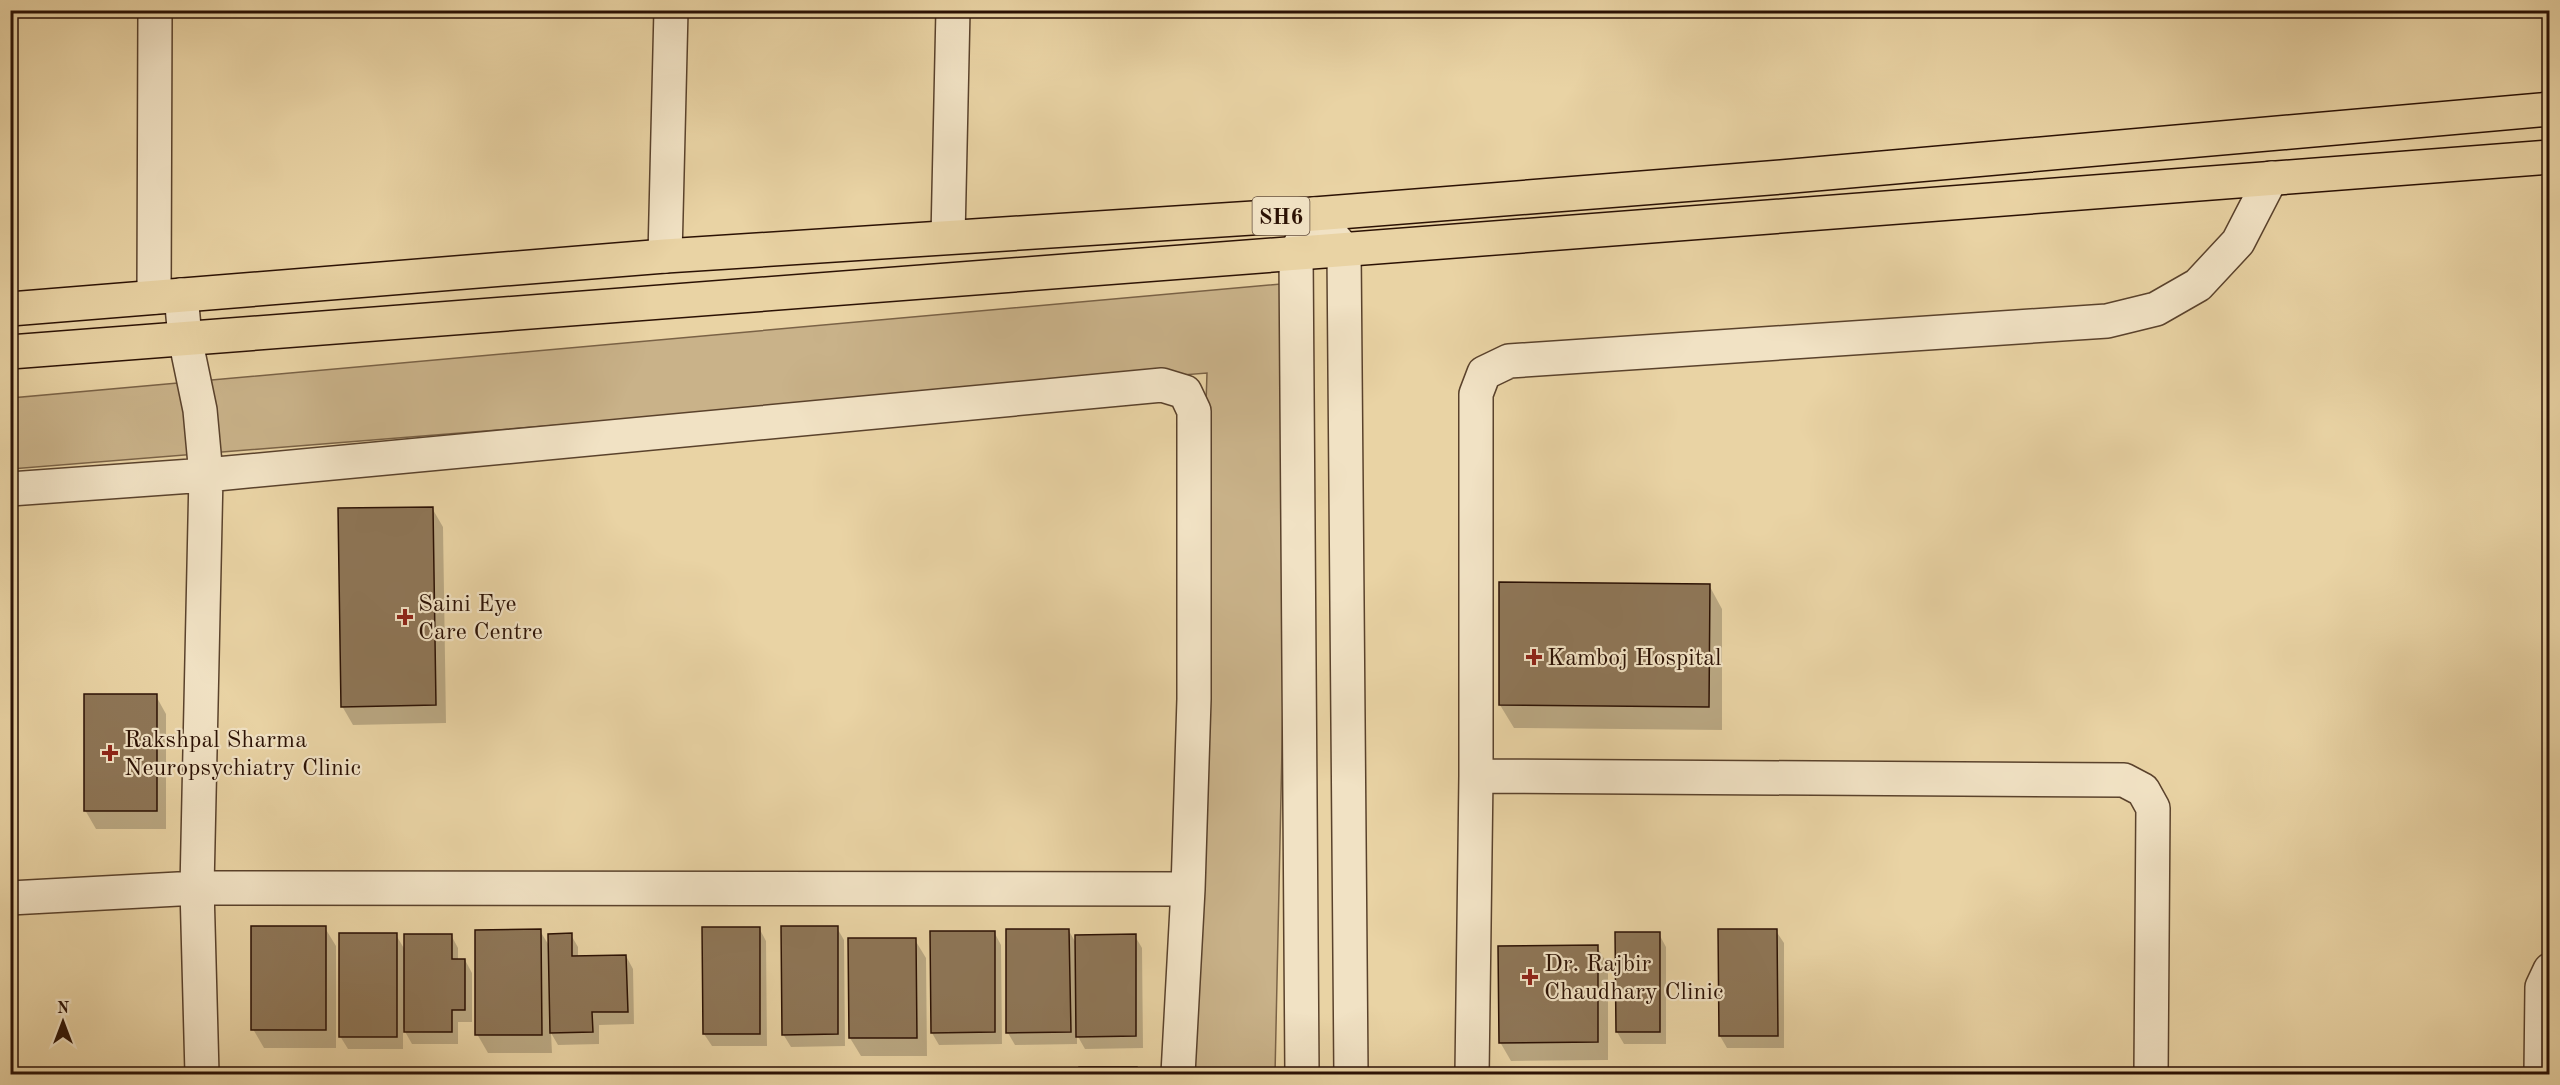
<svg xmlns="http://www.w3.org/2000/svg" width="2560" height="1085" font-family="'Old Standard TT',serif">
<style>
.green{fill:#c9b289;stroke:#7a6246;stroke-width:1.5}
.shadow{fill:#0003}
.building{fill:#8e7657;stroke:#2b1104;stroke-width:1.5}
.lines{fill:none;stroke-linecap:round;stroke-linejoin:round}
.minor-casing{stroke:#5a422c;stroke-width:36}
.major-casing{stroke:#2b1104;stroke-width:36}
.minor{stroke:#f1e2c4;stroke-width:33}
.major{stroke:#e9d3a4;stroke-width:33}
.poi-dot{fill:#8f2418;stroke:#f1e2c4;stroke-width:2}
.labels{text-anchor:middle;stroke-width:4.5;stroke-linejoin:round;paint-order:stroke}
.shield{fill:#f1e2c4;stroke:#66503e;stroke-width:1.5}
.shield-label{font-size:22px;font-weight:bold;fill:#2b1104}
.poi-label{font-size:24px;fill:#2b1104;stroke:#f1e2c4;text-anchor:start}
</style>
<rect width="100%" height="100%" fill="#e9d3a4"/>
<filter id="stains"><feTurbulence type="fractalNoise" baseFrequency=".00333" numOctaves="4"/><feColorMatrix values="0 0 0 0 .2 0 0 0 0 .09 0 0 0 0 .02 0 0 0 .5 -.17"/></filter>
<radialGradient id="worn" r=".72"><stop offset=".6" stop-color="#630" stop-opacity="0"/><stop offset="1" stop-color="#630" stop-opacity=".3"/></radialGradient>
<path class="green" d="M1292 283 1275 1074H1184L1207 373 11 469V398Z"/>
<path class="shadow" d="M432 508 443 527 446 723 353 725 342 706Z
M1709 585 1722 609V730L1514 728 1500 705Z
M156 696 166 714V829H96L85 810Z
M325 928 336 946V1048H264L253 1029Z
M759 928 766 941 767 1046H712L704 1034Z
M837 928 844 940 845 1046 791 1047 783 1034Z
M540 931 550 947 571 935 578 947V958L626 956 633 969 634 1024 599 1025V1044L558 1045 551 1033 552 1053H488L477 1034Z
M1069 931 1077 945 1135 936 1142 948 1143 1048 1085 1049 1077 1035V1044L1015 1045 1008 1033Z
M1776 931 1784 943V1048H1727L1720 1036Z
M994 932 1001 945 1002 1044 939 1045 932 1033Z
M1659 934 1666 947V1044H1624L1617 1032Z
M396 935 405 950 451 935 458 948V960H465L472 973V1022H458V1044H412L403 1028V1049H348L340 1036Z
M915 940 926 958 927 1056H861L850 1038Z
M1597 947 1608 965V1060L1511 1061 1500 1042Z
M1080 1068H1137L1140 1074H1080Z
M550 1070H617L620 1074H550Z
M480 1072H544L546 1074H480Z
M926 1072H1005L1006 1074H926Z
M252 1073H325L326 1074H252Z"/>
<path class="building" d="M433 507 436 705 341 707 338 508Z
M1499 582 1710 584 1709 707 1499 705Z
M84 694H157V811H84Z
M251 926H326V1030H251Z
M781 926H838V1034L782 1035Z
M702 927H760V1034H703Z
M541 929 542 1035H475V930Z
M1006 929H1069L1071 1032 1006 1033Z
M1718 929H1777L1778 1036H1719Z
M930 931H995V1032L931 1033Z
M1615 932H1660V1032H1616Z
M339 933H397V1037H339Z
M572 933V956L626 955 628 1012H592L593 1032 550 1033 548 934Z
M404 934H452V959H465V1010H452V1032H404Z
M1136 934V1036L1076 1037 1075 935Z
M848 938H916L917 1038H849Z
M1598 945V1042L1499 1043 1498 946Z
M1079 1067H1137V1074H1079Z
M549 1068H618V1074H549Z
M478 1070H545V1074H478Z
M251 1071H326V1074H251Z
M924 1071H1006V1074H924Z
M852 1072H916V1074H852Z"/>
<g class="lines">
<defs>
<path id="minor" d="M948 237 953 10
M665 256 671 10
M181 295 185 338 200 410 206 475 197 888 202 1074
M154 297 155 10
M10 489 206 475 1162 385 1185 392 1194 411V699L1188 889 1178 1074
M1476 776 2124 780 2143 790 2153 808 2151 1074
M10 898 197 888 1188 889
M1302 1074 1296 254 1314 214 1344 250 1351 1074
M1472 1074 1476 776V394L1484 373 1509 361 2107 321 2156 309 2198 285 2238 242 2271 178
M2541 1074 2542 987 2550 970"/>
<path id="major" d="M10 309 665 256 1314 214 1781 177 2550 109
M10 352 2550 157"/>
</defs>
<use href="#minor" class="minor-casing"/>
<use href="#major" class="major-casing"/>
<use href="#minor" class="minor"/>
<use href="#major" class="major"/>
</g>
<g class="poi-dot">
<path d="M402 608h6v6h6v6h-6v6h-6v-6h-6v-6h6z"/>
<path d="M1531 648h6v6h6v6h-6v6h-6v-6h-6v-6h6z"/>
<path d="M107 744h6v6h6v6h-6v6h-6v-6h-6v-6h6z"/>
<path d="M1527 968h6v6h6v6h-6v6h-6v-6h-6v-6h6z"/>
</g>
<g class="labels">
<rect class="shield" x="1252.5" y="197" width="57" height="38" rx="4.5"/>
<g class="shield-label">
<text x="1281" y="224">SH6</text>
</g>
<g class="poi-label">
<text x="418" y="611">Saini Eye<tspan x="418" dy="28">Care Centre</tspan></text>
<text x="1547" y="665">Kamboj Hospital</text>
<text x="124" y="747">Rakshpal Sharma<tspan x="124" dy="28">Neuropsychiatry Clinic</tspan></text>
<text x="1544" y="971">Dr. Rajbir<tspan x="1544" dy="28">Chaudhary Clinic</tspan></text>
</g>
</g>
<rect width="2560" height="1085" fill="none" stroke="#e9d3a4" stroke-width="36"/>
<rect x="12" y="12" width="2536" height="1061" fill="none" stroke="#2b1104" stroke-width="3"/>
<rect x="18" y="18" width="2524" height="1049" fill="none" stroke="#2b1104" stroke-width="1.5"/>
<g transform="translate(63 1022)" stroke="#f1e2c4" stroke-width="4.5" paint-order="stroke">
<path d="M0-4.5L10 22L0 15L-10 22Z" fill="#2b1104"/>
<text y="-9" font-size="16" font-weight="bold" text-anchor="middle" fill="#2b1104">N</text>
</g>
<rect width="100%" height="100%" filter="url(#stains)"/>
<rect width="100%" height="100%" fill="url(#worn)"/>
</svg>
